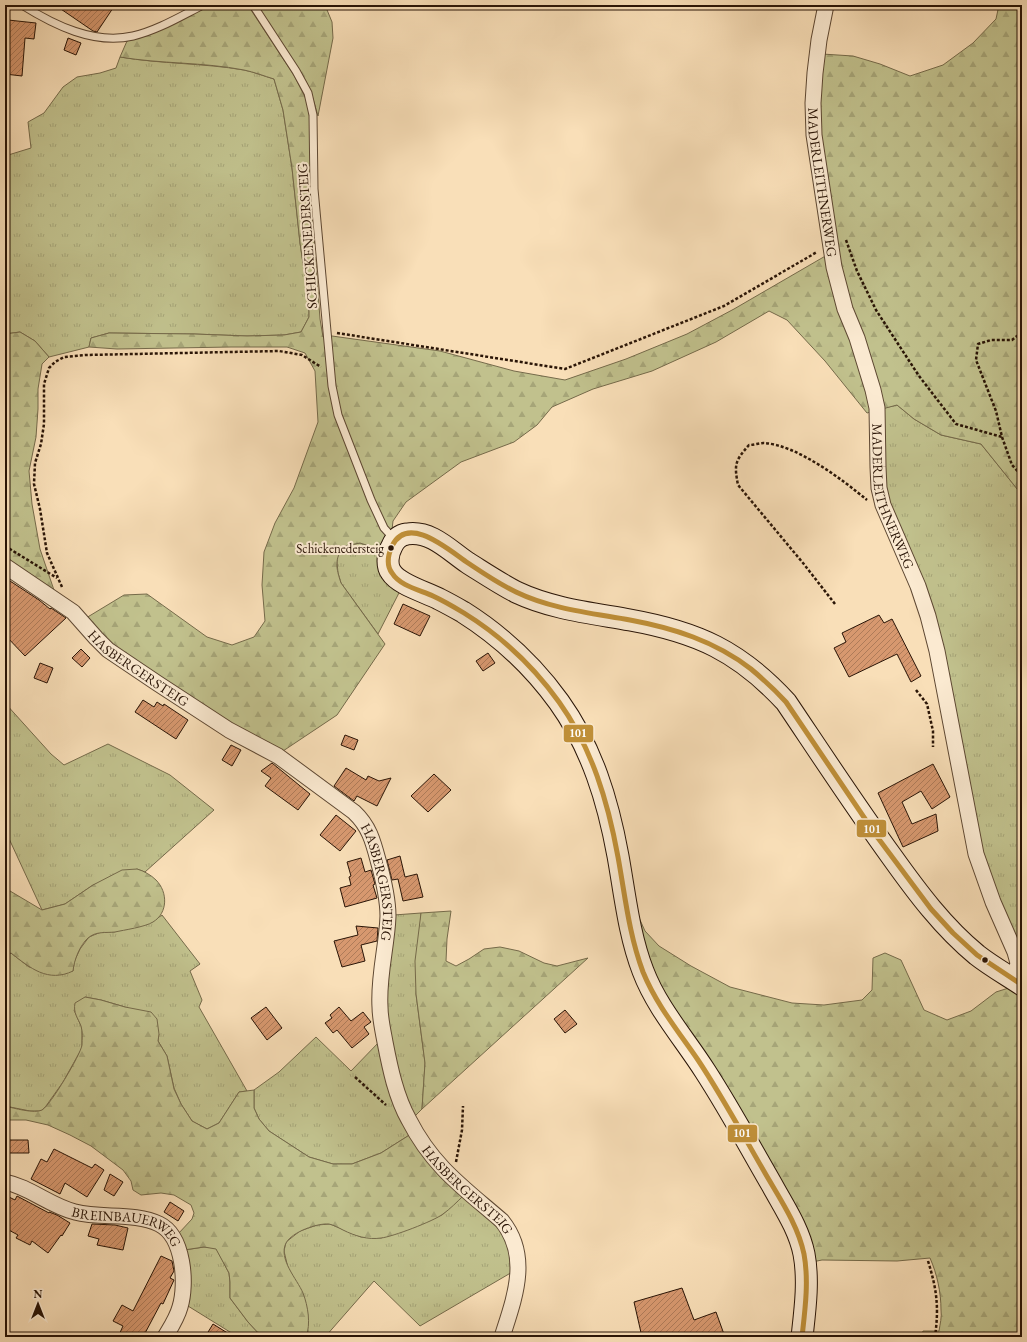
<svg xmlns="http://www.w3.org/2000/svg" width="1027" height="1342" font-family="'EB Garamond',serif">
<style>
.grass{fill:url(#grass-tufts);stroke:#756a4a}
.forest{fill:url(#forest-firs);stroke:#756a4a}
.building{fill:url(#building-hatch);stroke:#291406}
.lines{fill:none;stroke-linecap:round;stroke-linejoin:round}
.lane-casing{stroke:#5d4732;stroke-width:9}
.street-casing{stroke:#5d4732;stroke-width:17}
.secondary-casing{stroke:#291406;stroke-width:23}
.path{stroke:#291406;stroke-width:2.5;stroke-dasharray:3 2;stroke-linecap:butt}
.lane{stroke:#fbead1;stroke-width:7}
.street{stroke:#fbead1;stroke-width:15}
.secondary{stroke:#fbead1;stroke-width:21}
.bus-1-casing{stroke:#fbead1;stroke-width:8}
.bus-1{stroke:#bf8f38;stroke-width:5}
.bus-dot{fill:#291406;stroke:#fbead1;stroke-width:1.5}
.labels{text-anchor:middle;stroke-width:4;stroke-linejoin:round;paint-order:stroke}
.bus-label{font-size:13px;fill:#291406;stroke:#fbead1;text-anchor:end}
.street-label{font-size:14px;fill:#291406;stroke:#fbead1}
.line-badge{stroke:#fbead1;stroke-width:1.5}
.badge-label{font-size:11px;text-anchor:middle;font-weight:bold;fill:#fff}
</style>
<defs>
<pattern id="grass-tufts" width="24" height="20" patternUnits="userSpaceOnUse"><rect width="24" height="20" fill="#c1c18d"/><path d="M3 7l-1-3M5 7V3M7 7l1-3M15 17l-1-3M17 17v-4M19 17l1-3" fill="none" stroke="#a6a578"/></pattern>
<pattern id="forest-firs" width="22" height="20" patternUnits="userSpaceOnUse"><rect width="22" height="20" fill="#c1c18d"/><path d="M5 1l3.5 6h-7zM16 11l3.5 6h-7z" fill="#a6a578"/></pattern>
<pattern id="building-hatch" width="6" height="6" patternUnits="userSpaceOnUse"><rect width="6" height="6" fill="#d7986f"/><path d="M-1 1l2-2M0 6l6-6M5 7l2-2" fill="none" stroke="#ae7b59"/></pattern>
</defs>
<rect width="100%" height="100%" fill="#f9dfb8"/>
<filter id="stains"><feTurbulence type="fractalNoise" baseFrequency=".005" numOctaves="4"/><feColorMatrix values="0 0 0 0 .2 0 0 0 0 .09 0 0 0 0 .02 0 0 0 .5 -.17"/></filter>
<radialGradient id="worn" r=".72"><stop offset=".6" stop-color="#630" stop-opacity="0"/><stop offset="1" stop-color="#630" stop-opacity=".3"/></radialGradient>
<path class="grass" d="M120 57C161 64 203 63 244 70 254 72 264 76 274 79L283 110 292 168 300 243 309 304V317L301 332 284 335 247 336 194 334 109 333 91 338 89 347 49 357 35 341 20 332 5 334V156L31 148 28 122 44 113 63 87 77 77 100 73 116 68Z
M897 405 914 419 941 435 981 444 1022 495V702C1018 712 1018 725 1022 735V957L989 883 946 674 883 487 880 409Z
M360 543 382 550 401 589 378 634 341 583 338 573 337 562 338 553 344 546Z
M5 703 51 754 64 765 108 744 170 775 214 810 145 872 137 869 93 885 65 904 42 910 5 830Z
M421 913 416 994 425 1063 422 1109 412 1119 406 1107 382 1000 394 915Z
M162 915 200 964 190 971 202 1000 199 1007 247 1091 239 1092 219 1123 207 1129 192 1121 181 1104 174 1088 167 1056 158 1041 159 1034 125 1007 101 1000 85 997 74 1010 82 1028V1048L63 1082 46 1106 41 1111H30L5 1106V956L11 953 29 967 73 971 74 962 80 949 89 937 101 932H114L152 922Z
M316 1037 351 1071 380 1041 411 1134 381 1153 352 1164H333L309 1157 269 1131 259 1119 254 1108V1090L279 1072Z
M463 1196 487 1213 510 1238 514 1271 420 1326 374 1281 325 1337H306L308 1331 293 1277 288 1268 284 1251 286 1242 300 1231 317 1225 330 1224 361 1237 381 1238 405 1230 442 1215Z
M204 1247 216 1248 229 1273 230 1282V1298L248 1322 262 1337H238L188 1306 184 1250Z"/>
<path class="forest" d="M212 5H246L251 10 295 77 308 103 310 121 312 209 320 319 323 337 332 336 440 351 514 371 565 380 626 359 687 334 734 309 834 251 817 113 822 54 853 56 880 64 910 76 943 65 973 43 996 19 999 5H1022V495L981 444 941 435 914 419 897 405 867 413 825 361 787 320 769 311 716 342 652 371 593 389 552 407 537 425 514 442 461 462 406 502 393 521 392 530 382 550 360 543 344 546C334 559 336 568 341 583L385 644 337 715 280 753 242 732 112 646 86 618 124 595 147 594 207 637 232 645 254 637 265 621 262 585 264 552 275 523 294 488 318 422 315 371 305 353 287 347H231L117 349 89 347 91 338 109 333 194 334 247 336 284 335 301 332 309 317V303L300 243 292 168 283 110 274 79C264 76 254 72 244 70 203 62 161 64 120 57L127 41 152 32Z
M257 5H325L332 22 333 38 318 116 311 92 302 74Z
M20 332 35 341 49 357 42 364 38 389V409L36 437 29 471 32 504 40 549 56 596 5 561V334Z
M137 869C144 871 151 875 156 880 168 892 168 913 153 922 145 927 124 930 115 932 106 933 96 931 88 938 80 945 74 960 73 971 48 983 30 968 11 953L5 956V888L42 910 65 904 93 885 122 870Z
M631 900 645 931 659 946 691 966 730 987 792 1003 824 1005 862 1000 872 990 873 958 885 953 901 960 924 1010 947 1020 971 1011 996 992 1015 986 1022 990V1337H921L923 1331H939C940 1324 942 1317 941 1310 941 1292 937 1274 930 1258L897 1261 822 1260 812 1262 656 990Z
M451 911 447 939 446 961 456 966 469 959 484 949 500 947 519 951 544 963 557 966 588 958 422 1109 425 1063 416 994 415 961 421 913Z
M85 997 101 1000 125 1007 151 1012 157 1019 159 1034 158 1041 167 1056 174 1089 181 1104 192 1121 207 1129 219 1123 239 1092 254 1090V1108L259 1119 269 1131 309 1157 333 1164H352L381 1153 411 1134 463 1196C457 1202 450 1209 443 1214 434 1221 392 1237 381 1238 368 1240 355 1236 343 1230 339 1228 334 1225 329 1224 317 1223 292 1232 286 1243 278 1259 297 1279 303 1293 308 1306 311 1324 306 1337H262L248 1322 230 1298V1282L229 1273 216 1249 204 1247 184 1250 178 1234 192 1219 194 1213 191 1205 174 1195 161 1193 141 1195 133 1190 131 1181 123 1170 91 1146 70 1135 48 1125 26 1120H5V1106C13 1108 35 1114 42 1110 50 1106 81 1054 82 1045 82 1039 83 1032 81 1026 78 1018 73 1013 75 1003Z"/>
<path class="building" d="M55 5H115L97 32 93 31Z
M8 20 36 23 34 39 25 38 22 76 5 74V26H7Z
M68 38 81 43 76 55 64 50Z
M10 581 39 600 50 609 51 608 66 618 25 656 5 635V586Z
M403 604 430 616 420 636 394 624Z
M879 615 884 623 892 619 921 676 911 682 897 654 849 677 834 648 846 642 842 633Z
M81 649 90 658 82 667 72 658Z
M488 653 495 663 483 671 476 661Z
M40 663 53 668 47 683 34 678Z
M143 700 154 707 157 702 163 706 164 704 188 720 176 739 135 712Z
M345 735 358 740 354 750 341 745Z
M231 745 241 750 232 766 222 760Z
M272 763 310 794 298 810 265 786 271 778 261 771Z
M933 764 950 797 932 809 921 791 902 802 912 824 936 814 938 831 903 847 878 793Z
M346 768 366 780 368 776 379 781 391 778 377 806 357 796 354 801 334 786Z
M434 774 451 790 428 812 411 796Z
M336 815 356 831 340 851 320 835Z
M400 856 405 877 417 874 423 897 403 901 398 879 392 880 387 860Z
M361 858 365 872 371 870 375 884 373 885 377 898 345 907 340 888 351 885 349 877 351 876 347 862Z
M356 926 378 928 377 941 361 945 365 961 342 967 334 941 358 935Z
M266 1007 282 1028 267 1040 251 1018Z
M339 1007 351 1021 363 1012 371 1022 364 1027 369 1034 352 1048 337 1030 333 1033 325 1023 332 1018 330 1015Z
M565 1010 577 1024 565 1033 554 1019Z
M9 1140H28L29 1153H9Z
M54 1149 92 1168 95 1164 104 1170 87 1197 65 1183 60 1194 31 1179 41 1159 47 1162Z
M110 1174 123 1182 114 1196 104 1190Z
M5 1195 15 1200 17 1196 49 1213V1212L57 1215 70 1223 62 1236 61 1235 48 1253 32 1241 30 1245 16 1238 18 1235 5 1228Z
M170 1202 184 1211 178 1221 164 1212Z
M92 1224 115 1225 128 1228 123 1250 97 1245 99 1239 88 1236Z
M161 1256 172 1261 174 1271 170 1278 174 1280 163 1304 161 1303 143 1337H118L123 1326 113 1321 122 1305 133 1311Z
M682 1288 694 1320 716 1312 725 1337H642L634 1302Z
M213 1324 234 1337H205Z"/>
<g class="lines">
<defs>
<path id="lane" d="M22 5C54 25 94 45 133 36 158 30 181 16 203 5
M253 5 296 71 308 93 313 115 314 189 332 386 338 415 371 500 384 528 395 540"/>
<g id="street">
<path id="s1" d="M826 5 819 40 815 73 813 103 814 135 834 267 845 309 857 338 873 390 877 408 878 467 879 488 883 505 918 586 928 616 937 651 976 854 993 902 1015 952 1018 963 1016 972 1012 979"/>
<path id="s2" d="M5 566 73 612 96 638 108 650 157 683 229 730 278 756 354 812C369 826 373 841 378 860 383 878 388 897 388 916 387 946 378 976 380 1007 380 1018 383 1031 385 1042 390 1068 396 1097 409 1120 433 1167 464 1188 502 1221 531 1257 514 1299 502 1337"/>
<path id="s3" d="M5 1182C30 1187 50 1206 75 1212 101 1219 135 1212 159 1224 184 1236 187 1284 180 1307 177 1318 171 1327 165 1337"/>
</g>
<path id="secondary" d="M802 1337C805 1310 809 1281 804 1254 799 1229 784 1207 772 1185 750 1147 729 1108 705 1071 684 1038 657 1008 643 971 629 935 625 895 618 856 608 801 592 748 559 702 533 666 501 636 463 612 456 608 447 603 439 599 426 592 399 585 391 572 386 565 388 553 392 546 395 539 400 535 407 534 431 530 450 551 468 563 484 573 499 583 516 592 552 609 591 613 630 620 697 632 739 651 786 702 821 754 855 806 892 857 917 892 943 927 977 955 991 966 1007 975 1022 985"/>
</defs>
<use href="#lane" class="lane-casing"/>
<use href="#street" class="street-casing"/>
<use href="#secondary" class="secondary-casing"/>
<path class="path" d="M846 240 857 271 876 310 919 376 956 424 1002 437
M1022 332 1012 340H991L978 344 976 360 996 411 1002 437 1012 465 1022 476
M337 333 565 369 724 306 817 252
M5 546 57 578
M62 587 47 553 40 509 34 484 35 463 41 444 44 424V384L49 368 55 362 64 357 86 355 279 351 302 355 321 367
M835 604 803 563 738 485C734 464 735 461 749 445 754 445 759 443 764 443 797 445 843 480 867 500
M916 690 927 704 933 731V747
M355 1077 386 1105
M456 1162 462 1130 463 1106
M928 1261C937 1290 939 1307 935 1337"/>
<use href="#lane" class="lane"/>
<use href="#street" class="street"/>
<use href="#secondary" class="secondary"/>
<defs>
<path id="bus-1" d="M802 1337C805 1310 809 1281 804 1254 798 1225 780 1199 765 1173 743 1135 722 1096 698 1060 678 1031 656 1004 643 972 629 935 625 895 618 857 608 802 592 748 559 702 534 667 501 636 464 613 454 607 444 601 433 596 420 590 400 586 392 573 386 565 388 555 392 546 408 513 450 551 468 563 483 573 499 584 516 592 551 609 591 613 630 620 673 628 715 641 751 669 763 679 775 690 786 702L878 838 931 909 953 933 977 955 1022 985"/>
</defs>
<use href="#bus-1" class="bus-1-casing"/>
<use href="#bus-1" class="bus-1"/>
</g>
<g class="bus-dot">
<circle cx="391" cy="548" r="3.5"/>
<circle cx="985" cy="960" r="3.5"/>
</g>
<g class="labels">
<g class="bus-label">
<text x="384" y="553">Schickenedersteig</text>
</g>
<g class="street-label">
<text dy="5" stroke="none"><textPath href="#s1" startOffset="179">MADERLEITHNERWEG</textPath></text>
<text transform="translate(307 236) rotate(-94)" y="5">SCHICKENEDERSTEIG</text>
<text dy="5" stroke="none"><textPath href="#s1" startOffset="503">MADERLEITHNERWEG</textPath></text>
<text dy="5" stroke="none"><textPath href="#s2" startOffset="169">HASBERGERSTEIG</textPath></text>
<text dy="5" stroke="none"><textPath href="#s2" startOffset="505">HASBERGERSTEIG</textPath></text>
<text dy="5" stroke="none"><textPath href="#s2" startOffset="841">HASBERGERSTEIG</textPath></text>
<text dy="5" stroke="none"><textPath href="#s3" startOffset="132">BREINBAUERWEG</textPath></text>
</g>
</g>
<g class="line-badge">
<rect x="563" y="724" width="31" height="19" rx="4" fill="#bf8f38"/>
<rect x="856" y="819" width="31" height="19" rx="4" fill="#bf8f38"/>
<rect x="727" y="1124" width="31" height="19" rx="4" fill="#bf8f38"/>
</g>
<g class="badge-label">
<text x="578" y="737">101</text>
<text x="872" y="833">101</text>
<text x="742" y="1137">101</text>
</g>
<rect width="1027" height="1342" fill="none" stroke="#f9dfb8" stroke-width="20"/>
<rect x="6" y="6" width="1015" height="1330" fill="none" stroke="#291406" stroke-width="2"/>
<rect x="10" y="10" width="1007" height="1322" fill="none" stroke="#291406"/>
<g transform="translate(38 1304)" stroke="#fbead1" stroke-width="3" paint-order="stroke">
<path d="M0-3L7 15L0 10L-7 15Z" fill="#291406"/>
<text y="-6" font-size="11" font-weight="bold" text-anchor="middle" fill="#291406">N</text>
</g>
<rect width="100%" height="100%" filter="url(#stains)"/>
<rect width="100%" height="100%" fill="url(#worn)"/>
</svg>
